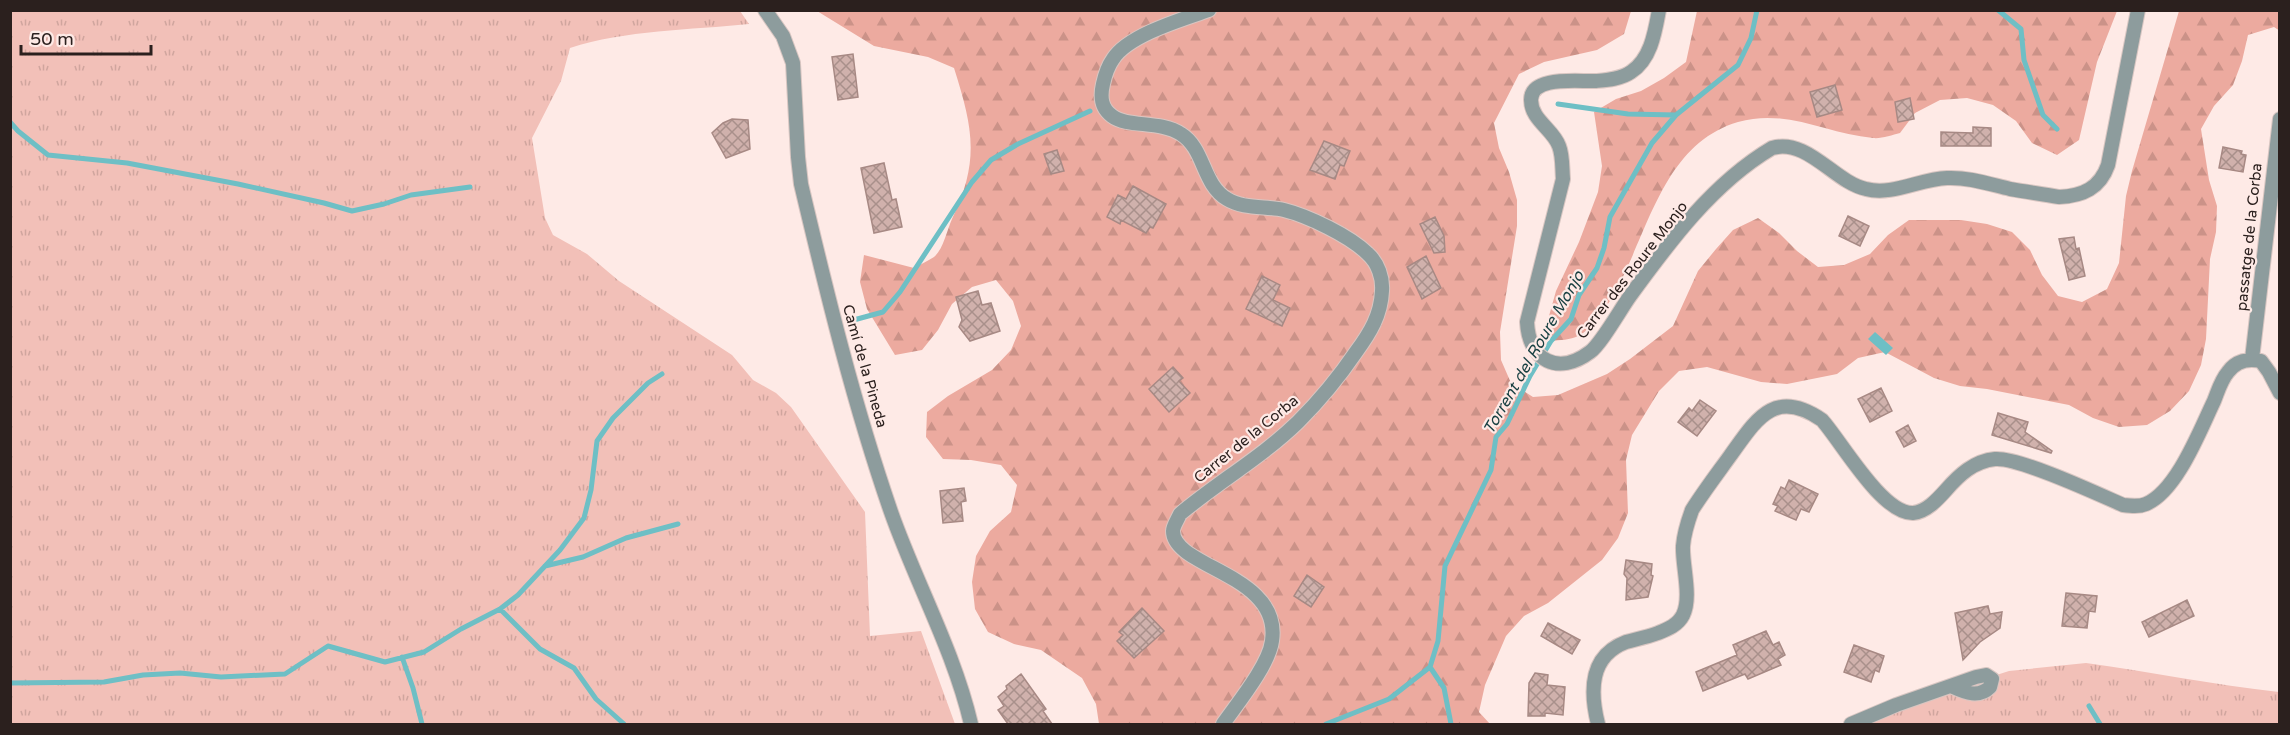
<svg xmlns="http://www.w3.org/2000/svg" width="2290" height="735" font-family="'Varela Round',sans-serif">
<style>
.forest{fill:url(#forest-firs)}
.park{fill:url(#park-tufts)}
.water{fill:#6ebfc5}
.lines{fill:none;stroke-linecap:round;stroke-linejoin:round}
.stream{stroke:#6ebfc5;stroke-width:5}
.building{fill:url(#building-cross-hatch);stroke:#a78984;stroke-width:1.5}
.minor-casing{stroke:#d8c6c2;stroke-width:16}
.minor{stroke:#8d9c9d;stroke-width:14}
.labels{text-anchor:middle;stroke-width:4.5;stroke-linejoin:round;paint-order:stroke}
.street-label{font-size:15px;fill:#2b201e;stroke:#feeae6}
.water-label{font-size:16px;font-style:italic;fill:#173f41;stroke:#feeae6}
</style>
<defs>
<pattern id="forest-firs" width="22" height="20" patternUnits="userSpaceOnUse" patternTransform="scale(1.5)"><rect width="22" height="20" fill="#ecaa9f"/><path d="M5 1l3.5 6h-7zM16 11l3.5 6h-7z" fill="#cb9288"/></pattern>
<pattern id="park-tufts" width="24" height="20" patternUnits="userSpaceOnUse" patternTransform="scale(1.5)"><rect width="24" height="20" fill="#f2c0b8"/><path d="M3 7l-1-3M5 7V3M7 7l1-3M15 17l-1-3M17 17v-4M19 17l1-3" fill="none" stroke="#d0a59e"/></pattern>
<pattern id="building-cross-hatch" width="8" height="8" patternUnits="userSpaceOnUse" patternTransform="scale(1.5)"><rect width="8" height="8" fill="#d0b1ac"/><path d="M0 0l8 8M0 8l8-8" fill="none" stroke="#a9908b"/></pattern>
</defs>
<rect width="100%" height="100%" fill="#feeae6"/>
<path class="forest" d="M817 11H1631L1624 34 1597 50 1544 62 1519 74 1494 123 1499 148 1509 172 1517 200V226L1500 332 1501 360 1511 383 1533 397 1558 395 1607 374 1630 359 1673 326 1698 271 1716 249 1733 230 1758 218 1779 233 1797 251 1818 267 1844 265 1870 254 1888 235 1909 220H1961L1987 224 2012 232 2030 250 2042 275 2058 296 2082 302 2107 289 2119 263 2126 196 2132 171 2179 11H2279L2280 31 2274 27 2248 35 2242 61 2233 85 2214 106 2201 129 2209 180 2217 206 2216 232 2210 259 2206 339 2201 365 2189 391 2170 411 2147 425 2119 427 2093 418 2069 405 1987 389 1960 386 1934 378 1885 352 1858 358 1837 374 1787 384 1761 382 1707 367 1679 371 1659 391 1632 435 1626 460 1628 513 1618 538 1602 560 1548 603 1524 616 1506 636 1485 685 1479 712 1490 724H1099L1096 704 1082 678 1041 650 1014 644 988 632 975 609 972 582 976 556 990 531 1011 512 1017 485 1001 465 971 460 943 459 926 437 927 412 948 396 992 370 1011 350 1021 326 1013 301 996 280 972 287 952 304 938 330 922 350 895 355 867 309 860 282 864 255 914 268C921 264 928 261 934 257 943 250 947 230 952 219 980 161 973 128 954 68L928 57 874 46Z
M1697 11H2117L2097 62 2079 140 2057 155 2032 143 2016 121 1993 105 1967 98 1940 100 1915 113 1900 133C1892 135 1881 139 1873 138 1826 134 1787 108 1738 122 1657 146 1647 246 1606 307 1600 317 1589 331 1578 336 1571 340 1559 340 1551 341L1549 316 1556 291 1579 242 1598 192 1602 166 1594 112 1616 99 1641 91 1664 78 1686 62Z"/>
<path class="park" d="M10 11H740L749 24C691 30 625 30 570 48L561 81 532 138 545 218 553 235 587 254 619 281 732 355 753 380 776 393 791 407 865 512 870 636 921 631 955 724H11Z
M2086 663C2151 672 2214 685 2279 692V724H1855L1887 710 2009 671Z"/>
<path class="water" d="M1875 332 1893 348 1886 355 1868 339Z"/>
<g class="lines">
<path class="stream" d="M1998 10 2021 29 2024 60 2043 115 2057 129
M1558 104 1628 114 1676 115
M10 122 18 131 48 155 127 163 238 184 324 203 352 211 384 204 411 195 470 187
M850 321 883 312 900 292 972 182 991 160 1018 144 1090 111
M545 566 583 557 626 538 678 524
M500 609 540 649 574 668 596 699 624 724
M402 657 413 688 422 724
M1430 667 1444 688 1451 724
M10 683 104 682 143 675 180 673 221 677 285 674 328 646 385 662 424 652 461 629 500 609 518 595 560 550 584 518 591 490 597 441 613 418 648 383 662 374
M2089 706 2100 724
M1326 724 1389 699 1430 667 1438 641 1445 566 1491 470 1496 437 1507 424 1530 376 1551 341 1571 319 1579 295 1597 268 1604 248 1610 217 1652 143 1676 115 1738 65 1751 38 1757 10"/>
</g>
<path class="building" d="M853 54 858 97 838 100 832 57Z
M1835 85 1842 110 1817 117 1810 92Z
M1910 98 1914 119 1898 122 1895 102Z
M732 119 748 120 750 149 726 158 712 133 723 123Z
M1973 127 1991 128V146H1941V132L1973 133Z
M1324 141 1350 151 1344 166 1340 165 1335 179 1310 170Z
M2223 147 2242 151 2241 154 2246 155 2243 172 2219 168Z
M1057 150 1064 171 1051 174 1044 154Z
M884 163 892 200 896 199 902 227 874 233 861 168Z
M1133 186 1166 204 1153 228 1150 227 1146 233 1121 220 1120 224 1107 217 1118 195 1126 199Z
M1848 216 1869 226 1860 246 1839 236Z
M1435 217 1444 236 1445 252 1434 253 1420 224Z
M2074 237 2076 249 2079 248 2085 276 2069 280 2059 239Z
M1426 256 1441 288 1422 299 1407 267Z
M1262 276 1280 285 1273 300 1290 308 1282 326 1246 309Z
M978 291 982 305 991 303 1000 331 970 341 959 327 962 320 956 297Z
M1173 367 1183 378 1179 381 1190 393 1169 412 1149 389Z
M1881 388 1892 411 1870 422 1858 399Z
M1700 400 1716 411 1697 436 1678 422 1689 408 1692 411Z
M1998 413 2028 422 2025 432 2052 451 2051 453 1992 435Z
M1908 425 1916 441 1904 447 1896 432Z
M1789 480 1818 494 1809 512 1801 509 1796 520 1775 511 1778 506 1773 504 1781 487 1785 489Z
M964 488 966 501 961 502 963 521 943 523 940 491Z
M1626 560 1652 564 1651 575 1653 576 1648 597 1626 600 1627 578 1624 574Z
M1307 575 1324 587 1311 607 1294 596Z
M2066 593 2097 596 2095 612 2089 611 2087 628 2062 626Z
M2187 600 2194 616 2149 637 2142 622Z
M1988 606 1990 614 2002 612 2000 628 1980 642 1963 660 1955 613Z
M1142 608 1164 631 1134 658 1117 641 1123 635 1119 632Z
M1548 623 1580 640 1572 654 1541 636Z
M1766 631 1773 645 1779 642 1785 655 1778 659 1781 665 1748 679 1745 674 1703 691 1696 672 1737 655 1733 645Z
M1854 645 1884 656 1879 672 1875 670 1871 682 1844 672Z
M1535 673 1548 675 1547 685 1565 687 1563 715 1545 713V716H1528L1529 683Z
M1021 674 1046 709 1043 711 1052 724H1008L998 710 1004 706 998 697 1007 689 1006 686Z"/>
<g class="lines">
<defs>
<path id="minor" d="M765 10 783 36 793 63 798 157 801 184C827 294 854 405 891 512 916 583 954 651 971 724
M1209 10C1183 19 1128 35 1113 59 1108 66 1105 75 1103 84 1100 97 1101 108 1112 116 1128 128 1160 120 1181 134 1205 149 1202 184 1227 199 1243 209 1266 206 1284 210 1308 216 1350 236 1368 254 1378 263 1383 278 1382 291 1381 315 1370 333 1356 352 1339 377 1319 401 1298 422 1262 457 1218 482 1180 514 1178 519 1173 526 1173 531 1173 568 1282 574 1272 641 1269 665 1237 704 1223 724
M1659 10C1655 32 1651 59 1631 72 1621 79 1607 80 1596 81 1579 82 1531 75 1531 100 1531 120 1553 129 1559 146 1563 156 1562 168 1563 179L1527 322C1529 361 1558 376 1590 352 1601 344 1620 310 1630 296 1670 241 1713 183 1772 148 1808 138 1834 182 1866 189 1892 196 1920 179 1947 178 1968 177 1989 184 2010 189 2026 192 2043 194 2059 197 2083 196 2100 188 2108 165L2138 10
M2252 359 2280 119
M1598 724C1590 692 1589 656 1626 642 1637 639 1647 637 1658 633 1668 629 1678 625 1683 615 1692 597 1682 565 1683 546 1684 533 1688 521 1692 510 1704 491 1717 474 1730 456 1756 420 1774 387 1822 420 1841 441 1882 514 1913 513 1926 512 1937 500 1946 490 1959 475 1974 461 1995 459 2019 457 2098 494 2123 505 2131 506 2139 507 2146 504 2177 491 2200 430 2214 401 2218 391 2221 380 2228 372 2236 361 2248 358 2261 361L2269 372 2280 393
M1851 724 1896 705 1976 677 1986 675 1992 679 1990 687C1979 698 1966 693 1953 687"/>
</defs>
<use href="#minor" class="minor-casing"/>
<use href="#minor" class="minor"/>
</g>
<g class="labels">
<g class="street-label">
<text transform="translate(2249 237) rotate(-84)" y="5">passatge de la Corba</text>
<text transform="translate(1632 270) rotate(-52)" y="5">Carrer des Roure Monjo</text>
<text transform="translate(865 366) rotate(74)" y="5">Camí de la Pineda</text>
<text transform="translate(1246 439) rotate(-39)" y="5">Carrer de la Corba</text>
</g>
<g class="water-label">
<text transform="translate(1533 352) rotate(-60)" y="6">Torrent del Roure Monjo</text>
</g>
</g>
<rect width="2290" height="735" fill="none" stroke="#2b201e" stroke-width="24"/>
<path d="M21 45v9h130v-9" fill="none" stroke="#2b201e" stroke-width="3"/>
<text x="30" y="45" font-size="18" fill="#2b201e" stroke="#feeae6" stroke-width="4.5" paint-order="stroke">50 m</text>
</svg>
